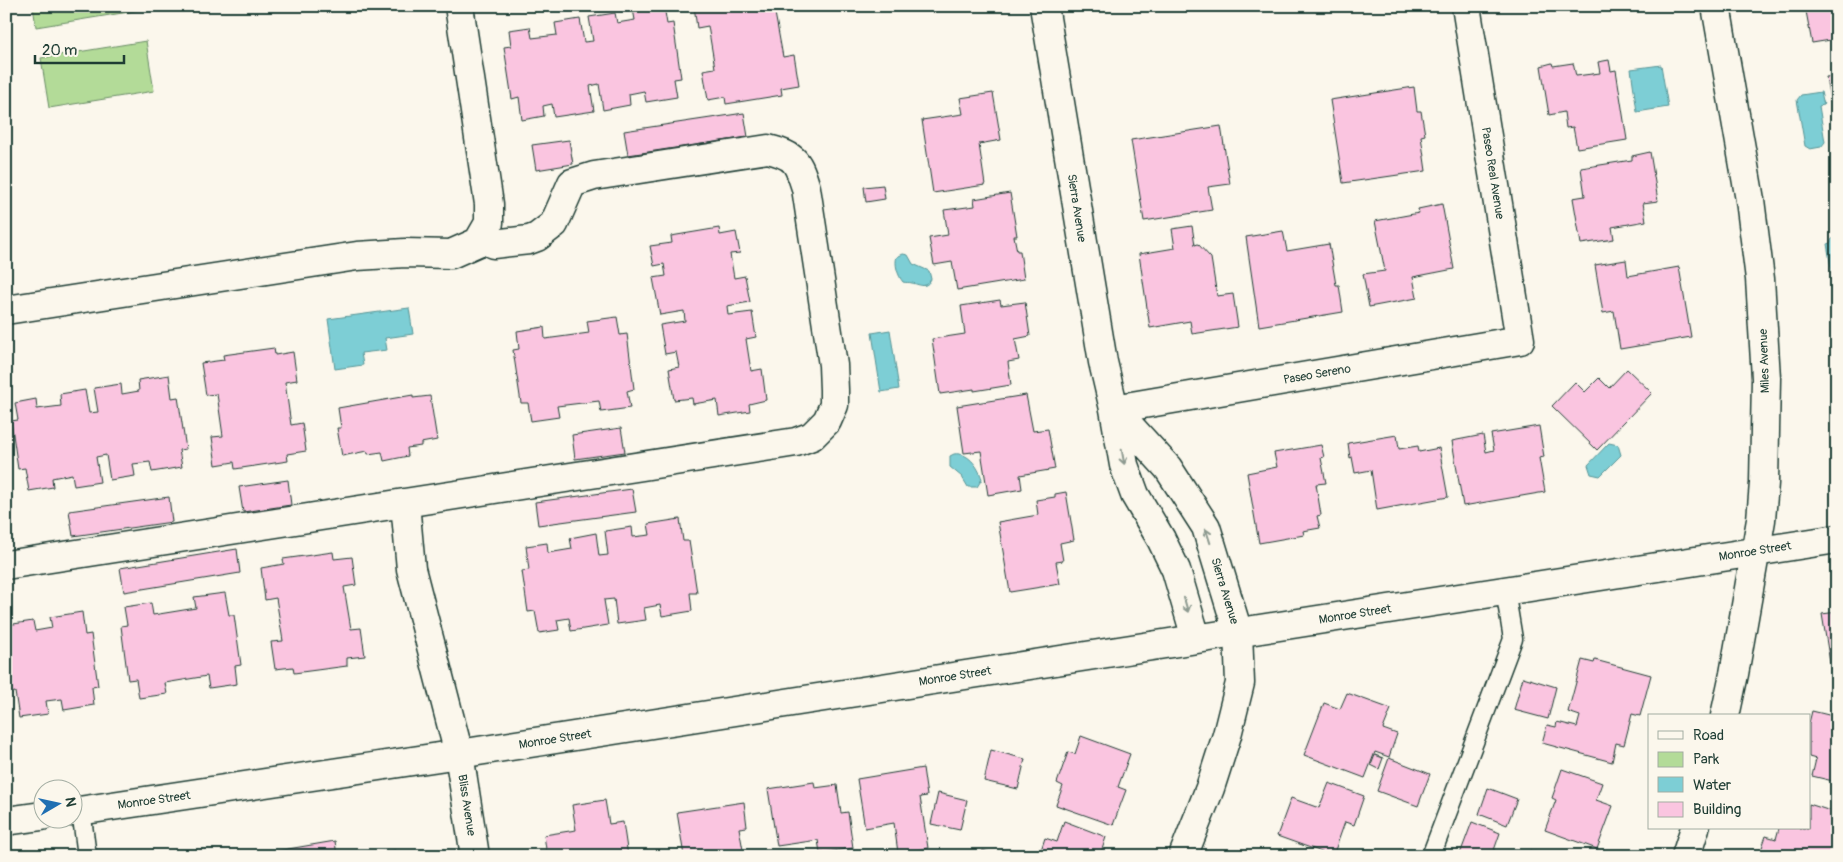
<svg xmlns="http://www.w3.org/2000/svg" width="1843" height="862" font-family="Pangolin,sans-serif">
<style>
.green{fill:#b3db98;stroke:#698c66}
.water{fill:#7dced5;stroke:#579495}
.building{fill:#fac5e0;stroke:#1f3d34}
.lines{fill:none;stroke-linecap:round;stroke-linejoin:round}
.lane-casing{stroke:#1f3d34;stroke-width:21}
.street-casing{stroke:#1f3d34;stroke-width:31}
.secondary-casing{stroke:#1f3d34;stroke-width:31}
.lane{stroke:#fbf7ec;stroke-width:18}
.street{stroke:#fbf7ec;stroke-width:28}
.secondary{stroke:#fbf7ec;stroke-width:28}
.oneway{stroke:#8d9a90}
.labels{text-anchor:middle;stroke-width:4.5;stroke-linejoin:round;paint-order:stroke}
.street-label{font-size:12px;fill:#1f3d34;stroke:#fbf7ec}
</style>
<rect width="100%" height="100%" fill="#fbf7ec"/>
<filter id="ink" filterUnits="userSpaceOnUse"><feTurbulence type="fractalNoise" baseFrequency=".02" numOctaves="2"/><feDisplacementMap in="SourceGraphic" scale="10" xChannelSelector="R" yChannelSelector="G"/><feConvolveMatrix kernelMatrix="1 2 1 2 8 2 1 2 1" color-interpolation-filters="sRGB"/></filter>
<g filter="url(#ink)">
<path class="green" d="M33 6H141V10L36 27Z
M146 41 154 91 49 108 41 58Z"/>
<path class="water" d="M1661 65 1668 107 1637 112 1631 69Z
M1821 92 1824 105 1819 106 1825 142 1821 147 1810 149 1805 146 1797 100 1801 95Z
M1837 237V284L1834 285 1827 244 1830 243 1832 239Z
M903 254 908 255 913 264 929 271 931 279C926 289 921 285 912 283 909 282 906 283 903 282 898 276 894 263 897 257Z
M409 308 413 334 385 338 387 350 361 353 363 365 335 369 328 319Z
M890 330 899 389 881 392 872 333Z
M1609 443 1618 445 1621 455 1600 476 1591 474 1588 465Z
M954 454C968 452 978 466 982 479L977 487H968L962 477 950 467V456Z"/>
<path class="building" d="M652 6H664L667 24 673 23 681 78 674 79 677 97 646 102 644 91 629 94 630 105 603 110 599 84 590 86 594 111 554 117 552 104 543 106 544 116 522 120 519 97 512 99 504 47 511 46 509 30 530 27 532 38 557 35 555 23 580 19 584 42 593 41 589 17 615 13 617 23 635 20 633 9Z
M694 6H786L787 11 775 13 783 57 794 55 799 85 781 88 782 95 726 104 725 97 708 100 703 70 715 68 708 26 697 28Z
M1805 6H1837V39L1812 43Z
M1609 60 1611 71 1616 70 1627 140 1577 148 1573 127 1566 128 1564 112 1549 115 1541 66 1552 63 1553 66 1573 63 1576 76 1600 73 1598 62Z
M1837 76V142L1826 77Z
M1414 87 1417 111H1421L1425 135 1421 136 1426 171 1343 183 1330 100Z
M993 93 1001 140 979 144 985 185 933 193 922 120 963 114 960 98Z
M744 113 748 137 628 155 624 131Z
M1221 126 1230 184 1208 187 1212 210 1144 221 1131 140Z
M569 140 573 164 536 170 532 145Z
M1650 152 1658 201 1643 203 1646 221 1612 227 1614 239 1581 244 1573 198 1585 196 1581 168 1632 160V156Z
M883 185 885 199 866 202 864 187Z
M1010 193 1017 236H1014L1017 251H1020L1024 279 957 290 952 262 934 265 929 238 948 235 944 210 975 206 974 199Z
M1442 204 1454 269 1413 277 1417 298 1369 307 1363 274 1385 271 1375 221 1419 213 1418 209Z
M1192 226 1195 245 1198 244 1211 258 1217 296 1233 294 1238 327 1192 334 1190 321 1150 328 1139 254 1175 248 1172 229Z
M719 228 720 235 736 232 740 253 730 254 734 278 745 276 750 302 727 306 728 315 752 312 756 337 746 339 751 371 762 369 766 400 749 404 750 411 719 416 717 400 693 404 692 398 674 400 669 369 679 367 676 352 665 354 660 325 685 321 684 311 660 315 653 278 666 276 664 264 654 266 650 246 672 243 671 236Z
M1283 231 1287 251 1329 244 1336 285H1339L1343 312 1259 326 1246 237Z
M1626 260 1628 276 1679 267 1691 337 1620 349 1614 311 1603 313 1595 265Z
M1000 300 1001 305 1025 302 1030 336 1015 339 1019 360 1008 362 1011 385 974 391V389L940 394 932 339 965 334 961 306Z
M617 317 620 335 627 334 634 389 627 391 630 408 601 412 599 401 557 406 559 417 531 421 528 403H521L513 350 519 349 517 331 544 327 545 339 589 333 587 321Z
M274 348 275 355 293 352 297 380 285 382 291 425 302 423 306 451 287 454 288 461 235 469 234 462 216 465 212 437 223 436 217 394 206 395 201 363 224 360 223 355Z
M1627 369 1652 393 1597 450 1552 406 1575 382 1585 392 1599 378 1609 388Z
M169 375 172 398 178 397 186 449 179 450 182 467 152 472 150 462 133 464 135 476 110 480 106 455 96 457 100 482 74 486 72 474 52 478 53 487 29 491 25 468 18 469 11 421 18 420 15 403 36 399 37 409 61 406 60 394 85 390 89 413 98 412 94 388 121 384 122 394 139 391 138 380Z
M413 395V398L430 396 437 440 421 443V446L407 448 408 456 384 461 382 452 368 454 367 451 342 456 337 428H341L338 408Z
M1026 395 1033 431 1048 429 1055 469 1020 475 1022 489 988 495 981 451 964 453 957 406Z
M1539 426 1544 457 1539 458 1545 492 1463 506 1452 441 1483 435 1486 452 1494 450 1491 434Z
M621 428 625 452 575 459 572 435Z
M1397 435 1399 449 1418 446 1419 452 1439 448 1448 497 1377 510 1371 470 1355 473 1352 457 1350 458 1348 443Z
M1321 445 1324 457 1321 458 1326 483 1316 484 1321 515 1317 516 1320 528 1303 531 1304 535 1259 543 1247 473 1277 467 1274 453Z
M288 480 291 505 243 512 239 487Z
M632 489 636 512 538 525 535 502Z
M1066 492 1074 540 1060 543 1063 561 1056 562 1060 584 1010 592 998 522 1038 515 1036 500 1055 497V494Z
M169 497 172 522 73 536 69 511Z
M680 519 683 541H689L697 593H690L692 611 662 616 660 605 644 608 646 620 617 624 614 599 604 600 608 625 571 631 569 618 557 620 559 630 539 633 535 611 528 612 522 571 529 570 526 546 547 543 548 553 572 549 570 538 596 533 599 556 608 555 605 531 632 527 633 537 650 535 648 524Z
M237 549 240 573 124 592 120 568Z
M333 552 334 559 352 557 356 585 344 587 351 629 361 628 365 656 347 658V666L294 673 293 667 275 669 271 642 283 641 276 598 265 600 261 568 284 564 283 559Z
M225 593 229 615H234L241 665 235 666 237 684 209 688 207 676 165 683 167 694 139 698 136 679 128 680 121 626 127 625 124 607 151 603 153 615 196 608 194 597Z
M82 612 85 635 91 634 98 686 92 687 94 705 64 710 62 699 46 701 48 714 19 718 15 692 7 694 10 718 6 719V649H11L7 625 33 621 35 631 52 628 50 617Z
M1837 612V686L1834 687 1822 614Z
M1582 660 1594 663 1595 660 1651 675 1640 716 1632 714 1624 745 1616 743 1612 762 1542 743 1547 725 1556 727 1557 722 1577 727 1580 716 1568 712Z
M1523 677 1556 687 1548 719 1514 710Z
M1347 693 1391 709 1383 729 1397 734 1389 757 1375 752 1365 778 1304 755 1324 703 1340 709Z
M1812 711 1837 717V782L1812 776 1816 759 1809 757V723Z
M1081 736 1130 754 1118 787 1126 790 1113 825 1056 805 1063 786 1057 783 1068 752 1075 754Z
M991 750 1025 759 1018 789 984 781Z
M1375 755 1383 758 1379 769 1371 765Z
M1389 758 1430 774 1418 806 1377 791Z
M923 768 927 796 920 797 928 848 898 853 894 823 865 828 857 779Z
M1562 769 1602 783 1596 800 1613 806 1597 849 1545 830 1556 800 1552 798Z
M814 782 815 788 837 785 841 813 848 812 853 848 820 853 818 840 777 846 768 789Z
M1329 783 1364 796 1354 825 1345 822 1333 856 1277 836 1291 798 1319 808Z
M1488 788 1517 799 1507 825 1479 814Z
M938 793 967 800 960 830 931 824Z
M605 800 609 824 623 822 628 856H547L544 835 576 830 572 805Z
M744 802 747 827 739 828 743 850 702 856H684L677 812Z
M1809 804 1837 813V856H1759L1766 836 1776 839 1779 828H1809Z
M1064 821 1106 837 1100 856H1039L1045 838 1057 842Z
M1472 822 1500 833 1492 856H1465L1460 854Z
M335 841 337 856H247Z
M395 850 396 856H358Z
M983 850 999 856H981Z
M1530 850 1545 856H1528Z"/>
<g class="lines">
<defs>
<path id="lane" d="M81 810 87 856
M1431 856 1513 639 1505 590"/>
<path id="street" d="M1044 6 1103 362 1114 409 1124 465 1135 495 1161 539 1176 570 1196 638
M6 310 357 256 405 253 451 254 478 242 489 223V204L459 6
M1114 409 1520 340 1466 6
M1114 409 1168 468 1206 527 1238 632 1240 683 1227 735 1210 788 1183 856
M405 503 411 569 459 754 475 856
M6 565 796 442 812 436 827 421 834 405V390L833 365 806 188C798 162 796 156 768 149L594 176 572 183 554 224 537 237 529 240 493 244 481 238"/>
<path id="secondary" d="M1716 6 1750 200 1760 279 1766 378 1764 483 1761 520 1734 674 1725 716
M72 812 459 754 1837 539
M6 821 42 816
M1686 856 1695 828"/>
</defs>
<use href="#lane" class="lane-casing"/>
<use href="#street" class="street-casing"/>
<use href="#secondary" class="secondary-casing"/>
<use href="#lane" class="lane"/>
<use href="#street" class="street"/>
<use href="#secondary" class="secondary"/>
</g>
<defs><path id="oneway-shaft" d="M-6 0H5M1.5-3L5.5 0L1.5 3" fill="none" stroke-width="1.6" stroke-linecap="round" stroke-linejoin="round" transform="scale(1.25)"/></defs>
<g class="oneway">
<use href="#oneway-shaft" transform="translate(1123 457) rotate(80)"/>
<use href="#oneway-shaft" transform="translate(1208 536) rotate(-108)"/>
<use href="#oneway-shaft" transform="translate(1186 605) rotate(74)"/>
</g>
</g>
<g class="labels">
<g class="street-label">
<text transform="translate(1493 173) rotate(81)" y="4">Paseo Real Avenue</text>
<text transform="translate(1077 208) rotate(81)" y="4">Sierra Avenue</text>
<text transform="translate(1764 361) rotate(-92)" y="4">Miles Avenue</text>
<text transform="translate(1317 374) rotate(-10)" y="4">Paseo Sereno</text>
<text transform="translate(1755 551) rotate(-9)" y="4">Monroe Street</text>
<text transform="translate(1225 591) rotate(73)" y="4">Sierra Avenue</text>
<text transform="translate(1355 614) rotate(-9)" y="4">Monroe Street</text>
<text transform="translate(955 676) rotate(-9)" y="4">Monroe Street</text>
<text transform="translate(555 739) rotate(-9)" y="4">Monroe Street</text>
<text transform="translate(154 800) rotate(-8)" y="4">Monroe Street</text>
<text transform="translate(467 805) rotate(81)" y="4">Bliss Avenue</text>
</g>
</g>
<rect width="1843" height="862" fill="none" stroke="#fbf7ec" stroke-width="25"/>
<rect x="12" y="12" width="1818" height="837" fill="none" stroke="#1f3d34" stroke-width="2" filter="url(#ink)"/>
<rect x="1648" y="714" width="162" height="115" fill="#fbf7ec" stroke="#a3ada2"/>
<rect x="1658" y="731" width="25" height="8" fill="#fbf7ec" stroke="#a3ada2"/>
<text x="1693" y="740" font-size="15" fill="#1f3d34">Road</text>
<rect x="1658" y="752" width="25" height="15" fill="#b3db98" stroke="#a3ada2"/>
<text x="1693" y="764" font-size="15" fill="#1f3d34">Park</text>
<rect x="1658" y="777" width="25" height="15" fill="#7dced5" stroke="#a3ada2"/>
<text x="1693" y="790" font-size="15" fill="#1f3d34">Water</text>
<rect x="1658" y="802" width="25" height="15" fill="#fac5e0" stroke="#a3ada2"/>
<text x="1693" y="814" font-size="15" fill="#1f3d34">Building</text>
<g transform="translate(58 804) rotate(81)"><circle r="24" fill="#fbf7ec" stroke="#a3ada2"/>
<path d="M0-4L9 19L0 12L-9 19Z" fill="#1f6fb2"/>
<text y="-8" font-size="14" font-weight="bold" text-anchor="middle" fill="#1f3d34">N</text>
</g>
<path d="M35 55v8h89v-8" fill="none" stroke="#1f3d34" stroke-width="2.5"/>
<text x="42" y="55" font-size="15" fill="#1f3d34" stroke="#fbf7ec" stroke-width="4" paint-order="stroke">20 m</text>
</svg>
